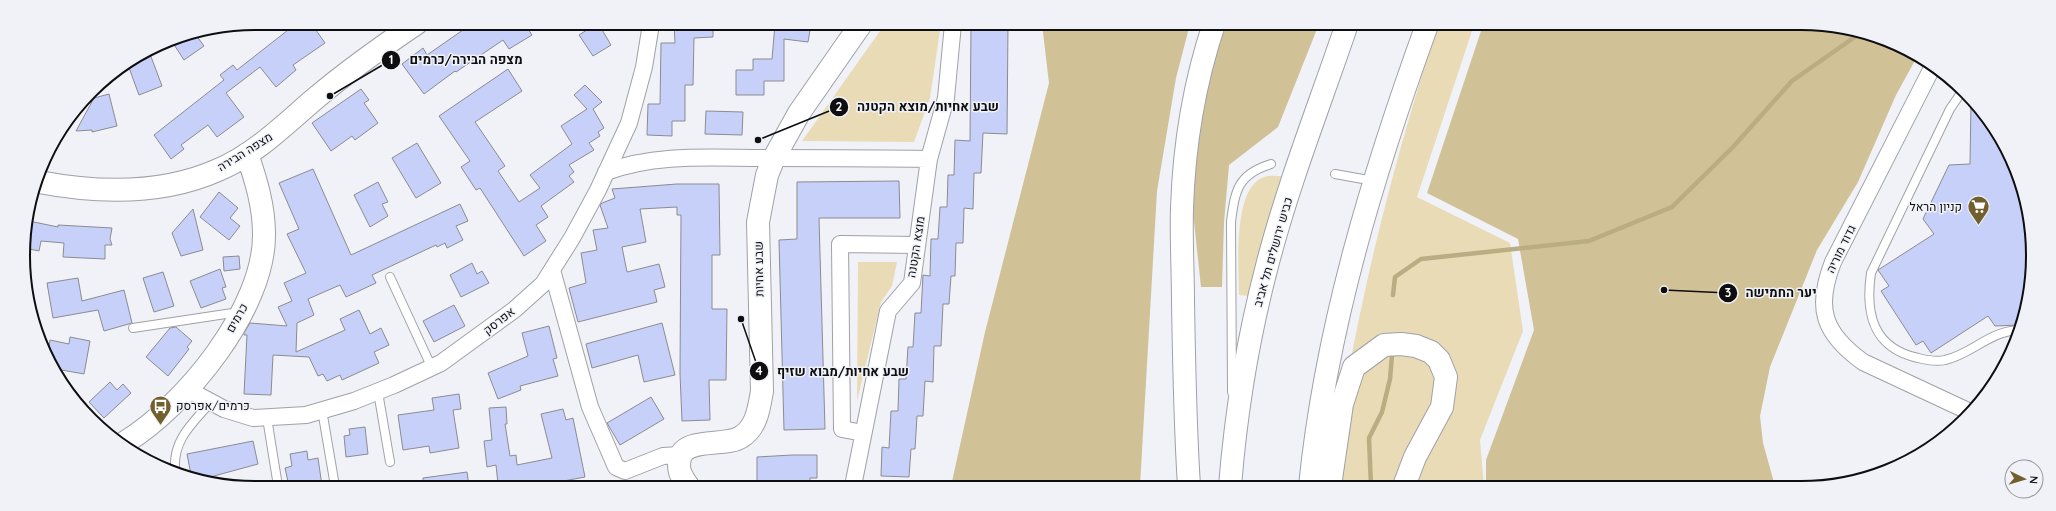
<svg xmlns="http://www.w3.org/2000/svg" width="2056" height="511" font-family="Quicksand,Heebo,sans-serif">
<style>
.green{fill:#e8dbb5}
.forest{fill:#d0c197}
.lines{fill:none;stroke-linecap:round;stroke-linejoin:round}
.stream{stroke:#baac83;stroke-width:4.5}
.building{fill:#c7d0f9;stroke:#8b8c91}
.lane-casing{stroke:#a0a1a7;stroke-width:10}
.street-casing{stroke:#a0a1a7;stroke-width:18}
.secondary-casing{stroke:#a0a1a7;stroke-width:24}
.highway-casing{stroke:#a0a1a7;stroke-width:24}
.lane{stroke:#fff;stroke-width:8}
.street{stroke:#fff;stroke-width:16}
.secondary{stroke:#fff;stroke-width:22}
.highway{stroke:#fff;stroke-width:22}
.labels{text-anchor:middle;stroke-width:3;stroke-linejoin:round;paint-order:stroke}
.street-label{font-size:12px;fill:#0e0e10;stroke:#f0f2f8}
.poi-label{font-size:12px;fill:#0e0e10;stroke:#f0f2f8;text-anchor:end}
.rim{fill:none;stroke:#0e0e10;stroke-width:2}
.leader{fill:none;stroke:#0e0e10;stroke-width:1.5}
.callout-dot{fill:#0e0e10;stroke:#f0f2f8;stroke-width:1.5}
.mark-label{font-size:12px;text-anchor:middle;font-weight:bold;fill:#fff}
.callout-label{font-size:13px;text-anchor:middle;font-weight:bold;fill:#0e0e10;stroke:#f0f2f8;stroke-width:3;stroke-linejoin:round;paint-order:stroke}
</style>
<rect width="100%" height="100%" fill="#f0f2f8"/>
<path class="green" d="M885 24H941L930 98 914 142 802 141Z
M1437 25H1474L1417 197 1510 243 1523 331 1480 440 1484 486H1330C1344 385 1364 286 1390 187 1404 133 1421 79 1437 25Z
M1282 176 1250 296 1239 295C1239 267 1232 188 1264 177 1269 175 1277 176 1282 176Z
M858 262H897L892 286 881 302 857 401Z"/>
<path class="forest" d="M1042 24H1190L1176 78 1157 191 1140 486H951L985 332 1049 83Z
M1225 24H1319L1278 127 1229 165 1224 223 1222 287H1201L1192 203 1199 138 1207 87Z
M1483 25H1831L1918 55 1896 95 1858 182 1817 250 1770 367 1760 416 1763 443 1775 486H1486V460L1534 330 1518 239 1427 193Z"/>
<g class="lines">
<path class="stream" d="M1393 295 1395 277 1421 259 1589 241 1672 207 1733 147 1792 81 1859 34
M1371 486 1369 438 1382 412 1390 379 1392 355"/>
</g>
<path class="building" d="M297 23H311L325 43 293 65 296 70 276 87 260 67 226 93 244 117 217 137 208 125 181 145 184 149 171 159 154 135 224 80 220 75 233 65 237 70Z
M473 23H524L532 35 509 49 503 40 456 72 455 71 424 94 402 64 423 48 427 55Z
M598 23 611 45 593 56 579 35Z
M674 24H713V37L694 38 693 85H685V121H672V136L647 135 648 104H660L661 43H675Z
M775 24H811L808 42 784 39V81H764V95H736V70H753V59H772Z
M971 24H1008L1007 134 983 133 981 173H974L973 209 964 208 963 243H956L955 276H951L949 304H943L941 346H934L933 382 925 381 923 416H917L915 449H911L909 477 881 476 882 447 889 448 891 411H898L899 379H906L908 347H913L915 313H921L923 275 930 276 931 239H938L940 207H947L948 175H954L955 140 970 141Z
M196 35 204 46 184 60 171 40Z
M150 54 162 86 139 95 128 65Z
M508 69 522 91 475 122 505 166 498 171 519 202 540 188 530 175 572 144 561 126 587 109 574 95 585 85 602 102 593 109 604 128 598 132 600 136 589 143 594 150 569 165 574 172 569 176 574 182 541 206 548 217 536 225 546 241 524 256 480 188 476 190 461 167 470 161 439 116Z
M361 89 369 100 364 103 378 123 355 140 352 136 331 151 312 123Z
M109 94 117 126 92 132V130L76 131 94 98Z
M1971 102 1985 114 2025 196 2031 286 2019 325 1995 326 1988 316 1931 353 1923 341 1916 345 1881 291 1889 286 1878 270 1934 234 1923 219 1949 165 1970 164Z
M706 111 743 112 742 135 705 134Z
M417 143 441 183 416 198 392 158Z
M313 169 351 255 460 204 468 221 456 226 463 240 447 248 445 243 437 247 436 245 372 275 376 283 346 297 340 285 308 299 314 315 297 323 296 352 345 330 340 319 359 310 370 334 381 328 389 345 374 352 379 363 342 380 340 375 327 381 323 374 318 376 309 357 273 355 271 395 244 394 247 335H244V333L250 323 287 326 278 307 292 301 284 283 306 273 287 234 299 229 279 183Z
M899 181 900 218H819L825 429 784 430 779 240 797 239V182Z
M378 182 388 202 382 204 388 216 370 227 354 195Z
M677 184H719L720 255H712V309H727L726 380H709L710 420 682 421 680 374 681 215H677V207L640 209 646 242 622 247 627 272 659 264 665 287 654 290 657 302 578 322 569 288 586 283 581 253 597 250 593 230 608 228 600 205 602 203 615 198 612 189Z
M219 192 238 208 230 218 240 226 229 240 200 217Z
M193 209 203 250 181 256 172 233Z
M29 221 58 227V225L112 228 110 239 112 245H105V259L63 257 64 243 41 241 39 251 25 248 24 240Z
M239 256 240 269 224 271 223 257Z
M472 263 477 274 482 271 489 283 461 297 450 275Z
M220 269 226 287 222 288 226 299 201 308 190 281Z
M163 272 174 306 154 312 143 278Z
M78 278 82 301 124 290 132 323 104 331 98 310 53 318 47 283Z
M454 305 465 326 434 342 423 321Z
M662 323 675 375 644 382 638 355 592 368 586 344Z
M549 326 557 358 553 359 558 376 520 386 521 390 498 399 488 373 528 356 522 333Z
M176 327 192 341 187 347 189 349 168 376 146 357 170 328Z
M70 337 90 341 84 374 56 369 48 353 50 340 69 344Z
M110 382 117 390 123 384 131 393 104 418 89 402Z
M459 394 461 409 453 410 459 448 430 453 429 446 403 450 398 415 434 410 432 398Z
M651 397 664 419 620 445 607 423Z
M506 407 507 424H505L510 456 516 455 517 465 552 458 541 414 563 409 566 420 573 418 585 477 537 486H524L523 481 498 484 496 465 487 467 484 441 492 440 489 408Z
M365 427 368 454 346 457 344 436 350 435 349 429Z
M253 441 258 464 203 479 191 475 187 454Z
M307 451 308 460 318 458 322 486H289L285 468 292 466 290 454Z
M792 455H817V478H810V486H757V457Z
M467 472 469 486H423V478Z"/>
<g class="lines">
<defs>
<path id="lane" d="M1961 93 1950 109 1871 273C1865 314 1873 348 1918 358 1926 360 1937 362 1945 360 1972 354 1988 332 2018 330
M1335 174 1374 181
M390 277 432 368
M133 328 239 312
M378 392 390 462
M1232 392 1231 222C1235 190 1238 174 1271 164
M322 410 335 486
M267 418 278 486
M175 469C173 439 193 423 211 402"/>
<path id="street" d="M1932 68 1833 262C1815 308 1823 333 1863 362L1970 412
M606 172C656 153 712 158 765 158 820 158 875 158 929 159
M552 270 590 407 616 467 625 471 663 456 680 455
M187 389 224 409 253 418 306 415 354 401 394 385 441 363 514 310 543 284 572 238 598 190 629 123 644 67 651 24
M863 433 842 429 840 244 917 245
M853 486 888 311 912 283 929 159 946 98 953 24"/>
<path id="secondary" d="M39 182C97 193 162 195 218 170 256 154 286 123 317 97 349 70 383 46 417 23
M124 443C185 406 265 308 264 234 264 206 256 180 247 154
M688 486C681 476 677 470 680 458 685 437 726 447 741 437 757 427 759 408 762 391L758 222 767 175 774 158 799 113 861 24
M1330 486 1342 404 1354 367 1384 345 1401 344 1416 346 1431 352 1439 360 1446 377 1442 407 1415 457 1404 486"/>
<path id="highway" d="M1189 486C1185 425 1184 363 1183 302 1183 271 1181 239 1182 208 1184 145 1194 84 1214 24
M1230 486C1236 412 1248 338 1267 266 1288 184 1320 104 1347 24
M1310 486C1326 328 1373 174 1427 25"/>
</defs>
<use href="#lane" class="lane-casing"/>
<use href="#street" class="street-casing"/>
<use href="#secondary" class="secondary-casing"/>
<use href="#highway" class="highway-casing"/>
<use href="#lane" class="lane"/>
<use href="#street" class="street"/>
<use href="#secondary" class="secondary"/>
<use href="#highway" class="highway"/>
</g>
<defs>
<symbol id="supermarket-pin" viewBox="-11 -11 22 30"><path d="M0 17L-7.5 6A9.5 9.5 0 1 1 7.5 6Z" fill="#71602e" stroke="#f0f2f8"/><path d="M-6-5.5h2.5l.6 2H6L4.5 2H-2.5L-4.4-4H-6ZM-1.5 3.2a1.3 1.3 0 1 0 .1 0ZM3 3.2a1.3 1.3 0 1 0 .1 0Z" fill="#fff"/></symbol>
<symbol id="bus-pin" viewBox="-11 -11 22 30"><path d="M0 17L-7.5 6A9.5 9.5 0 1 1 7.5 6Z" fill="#71602e" stroke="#f0f2f8"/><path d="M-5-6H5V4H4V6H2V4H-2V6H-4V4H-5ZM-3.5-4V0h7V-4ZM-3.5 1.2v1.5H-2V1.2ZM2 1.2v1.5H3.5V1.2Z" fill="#fff"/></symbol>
</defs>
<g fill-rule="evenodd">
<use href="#supermarket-pin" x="1966" y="194" width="25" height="34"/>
<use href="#bus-pin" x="148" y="394" width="25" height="34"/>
</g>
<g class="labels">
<g class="street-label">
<text transform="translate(245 152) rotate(-32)" y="4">מצפה הבירה</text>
<text transform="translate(916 247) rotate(-81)" y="4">מוצא הקטנה</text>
<text transform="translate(1841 249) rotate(-64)" y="4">גדוד מוריה</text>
<text transform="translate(1273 252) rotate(-74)" y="4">כביש ירושלים תל אביב</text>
<text transform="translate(759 269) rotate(-91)" y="4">שבע אחיות</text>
<text transform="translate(237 318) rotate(-60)" y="4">כרמים</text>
<text transform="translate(499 321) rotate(-38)" y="4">אפרסק</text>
</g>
<g class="poi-label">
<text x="1962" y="211">קניון הראל</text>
<text x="176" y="410" text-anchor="start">כרמים/אפרסק</text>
</g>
</g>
<path d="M0 0H2056V511H0ZM255 30H1801A225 225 0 0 1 2026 255V256A225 225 0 0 1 1801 481H255A225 225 0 0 1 30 256V255A225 225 0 0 1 255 30Z" fill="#f0f2f8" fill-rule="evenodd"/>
<path class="rim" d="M255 30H1801A225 225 0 0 1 2026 255V256A225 225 0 0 1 1801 481H255A225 225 0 0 1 30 256V255A225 225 0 0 1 255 30Z"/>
<path class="leader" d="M330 96L391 60M758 140L839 107M1664 290L1728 293M741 319L759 371"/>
<g class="callout-dot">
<circle cx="330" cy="96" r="4"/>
<circle cx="758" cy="140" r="4"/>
<circle cx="1664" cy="290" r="4"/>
<circle cx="741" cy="319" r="4"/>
<circle cx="391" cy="60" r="10"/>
<circle cx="839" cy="107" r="10"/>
<circle cx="1728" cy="293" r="10"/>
<circle cx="759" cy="371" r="10"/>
</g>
<g class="mark-label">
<text x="391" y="64">1</text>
<text x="839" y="111">2</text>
<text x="1728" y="297">3</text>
<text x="759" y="375">4</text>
</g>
<g class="callout-label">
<text x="466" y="64">מצפה הבירה/כרמים</text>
<text x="928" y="111">שבע אחיות/מוצא הקטנה</text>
<text x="1781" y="297">יער החמישה</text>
<text x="843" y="376">שבע אחיות/מבוא שזיף</text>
</g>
<g transform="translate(2024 479) rotate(95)"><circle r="19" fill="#f0f2f8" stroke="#96979b"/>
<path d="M0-3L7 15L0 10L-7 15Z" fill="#71602e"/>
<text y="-6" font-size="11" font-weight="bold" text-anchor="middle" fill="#0e0e10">N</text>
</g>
</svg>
